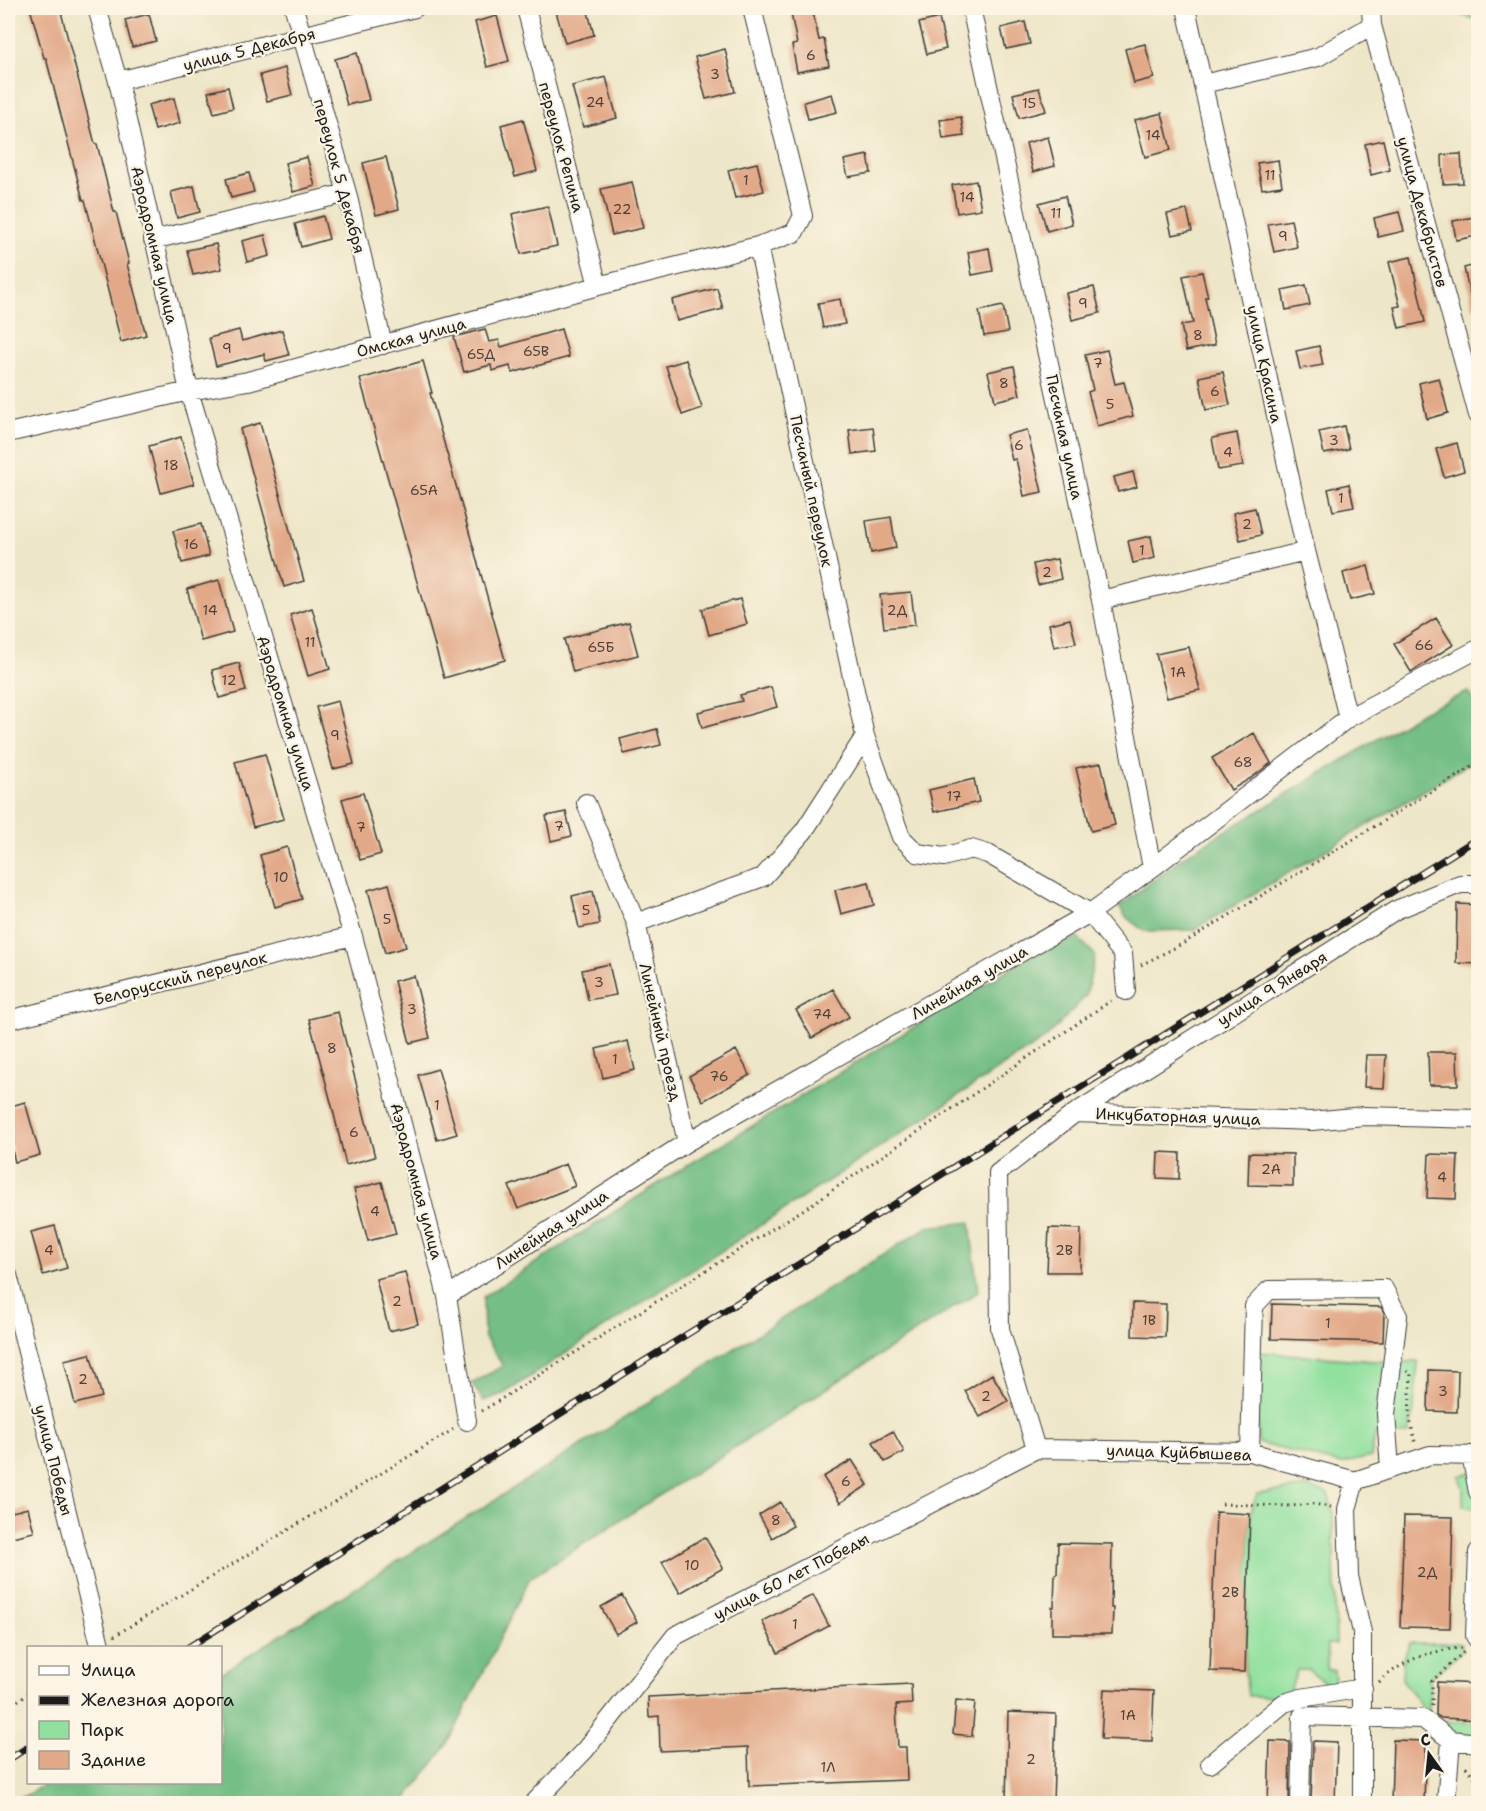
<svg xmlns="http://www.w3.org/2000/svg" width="1486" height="1811" font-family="'Shantell Sans',sans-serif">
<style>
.green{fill:#91e09e;stroke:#567e5d;stroke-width:1.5}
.forest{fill:#74be85;stroke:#486d50;stroke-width:1.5}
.building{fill:#e2a988}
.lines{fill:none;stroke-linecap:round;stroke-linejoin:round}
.minor-casing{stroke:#3c3a36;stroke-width:20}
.path{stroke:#3c3a36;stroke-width:3;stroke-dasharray:1.5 4.5;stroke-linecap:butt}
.minor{stroke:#fff;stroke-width:18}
.rail-casing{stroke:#1c1c1c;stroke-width:7}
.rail{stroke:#fcf5e5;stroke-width:4.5;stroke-dasharray:14;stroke-linecap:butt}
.labels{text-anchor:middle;stroke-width:4.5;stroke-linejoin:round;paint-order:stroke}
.number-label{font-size:14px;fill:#4e3f37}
.street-label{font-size:16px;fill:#1c1c1c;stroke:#fcf5e5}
</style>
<rect width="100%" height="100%" fill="#fcf5e5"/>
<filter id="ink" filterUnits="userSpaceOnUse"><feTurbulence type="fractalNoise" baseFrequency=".0167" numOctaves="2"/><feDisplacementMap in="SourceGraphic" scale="12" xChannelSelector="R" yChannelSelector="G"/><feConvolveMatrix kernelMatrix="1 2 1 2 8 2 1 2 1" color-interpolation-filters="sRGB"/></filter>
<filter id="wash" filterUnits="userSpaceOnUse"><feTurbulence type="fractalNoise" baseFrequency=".008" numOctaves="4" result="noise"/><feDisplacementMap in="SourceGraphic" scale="24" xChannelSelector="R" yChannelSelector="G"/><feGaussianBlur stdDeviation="1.35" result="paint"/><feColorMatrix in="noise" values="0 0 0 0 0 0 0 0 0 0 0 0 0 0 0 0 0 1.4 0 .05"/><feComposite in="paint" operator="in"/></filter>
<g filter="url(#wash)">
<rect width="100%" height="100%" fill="#eee6c8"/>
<path class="green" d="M1438 8H1478V20Z
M1258 1352 1387 1362H1418L1413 1416 1408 1434 1392 1436 1375 1434 1371 1457 1340 1464 1258 1443Z
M1478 1470V1509L1463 1506V1489L1459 1476Z
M1309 1487 1328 1494 1333 1512 1336 1644H1328L1327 1670H1334L1335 1683 1330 1688 1309 1670H1297L1288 1697 1248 1696 1245 1672 1250 1514 1257 1494Z
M1410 1643H1462V1651L1430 1678 1429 1717 1402 1679 1403 1660Z
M1438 1721 1478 1723V1739L1451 1735Z"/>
<path class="forest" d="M1468 692 1478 705V758L1194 930 1144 931 1127 918 1119 907 1186 855 1424 711Z
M1078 938 1095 955 1086 996 1046 1038 505 1393 483 1401 472 1383 503 1366 484 1336 483 1297 667 1178 1050 944Z
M970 1222 978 1292 530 1578 448 1744 403 1803H13L47 1783 220 1782 221 1673 927 1227Z"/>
<g id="blocks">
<path class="building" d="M30 8H60L95 144H97L114 212H116L129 263 127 264 146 335 121 342 85 200H83L46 58H44Z
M555 8H587L594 35 565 43Z
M790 8H812L819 40 824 39 829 66 797 72 792 45 797 44Z
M149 14 156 41 132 47 125 20Z
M497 16 509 61 487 67 475 22Z
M939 18 946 49 927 54 919 23Z
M1025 22 1030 44 1006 49 1001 28Z
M1145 44 1154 78 1134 83 1125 49Z
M725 49 735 92 706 99 695 57Z
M357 53 369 100 347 105 335 59Z
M285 68 292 95 267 101 260 75Z
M606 77 617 118 583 127 572 86Z
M228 87 233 108 214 113 208 92Z
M1039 88 1046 111 1019 118 1013 94Z
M832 94 837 112 808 119 804 102Z
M174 98 180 123 155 130 148 105Z
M1162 113 1171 150 1145 157 1135 120Z
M961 117 964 136 943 139 940 120Z
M523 119 537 171 515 177 501 125Z
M1048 137 1055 166 1033 172 1026 143Z
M1383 140 1390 170 1371 175 1365 144Z
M1461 154 1463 183 1443 184 1442 155Z
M868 155 871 173 848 177 844 160Z
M307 157 315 186 293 192 285 163Z
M386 157 399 209 376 215 363 163Z
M1278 160 1282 186 1262 189 1257 163Z
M757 163 764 191 735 198 728 170Z
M249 173 254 192 231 198 226 179Z
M976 181 981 209 957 213 952 185Z
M632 182 643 228 612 235 601 189Z
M194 186 200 212 177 218 171 192Z
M1065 196 1072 224 1047 231 1039 203Z
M548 206 557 246 521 254 512 214Z
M1187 210 1192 231 1172 235 1167 214Z
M1399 212 1404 231 1378 237 1374 218Z
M323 216 329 239 301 247 295 224Z
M1474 217 1477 236 1456 240 1453 221Z
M1291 220 1297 247 1274 252 1268 224Z
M265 235 270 256 247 262 242 241Z
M216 244 222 269 193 275 187 250Z
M989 248 993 271 972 275 968 252Z
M1411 257 1425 322 1399 328 1394 307 1400 306 1389 262Z
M1479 264V308H1473L1464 268Z
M1202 272 1208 297H1205L1215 345 1186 351 1181 325 1193 323 1183 276Z
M1306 285 1310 305 1286 310 1282 290Z
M1094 287 1100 313 1072 320 1066 293Z
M717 288 723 309 677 321 672 300Z
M840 299 845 324 823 328 818 303Z
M1003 306 1008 332 984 336 979 311Z
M485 329 489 342 499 340 501 347 561 329 569 357 512 373 510 366 492 371 491 365 464 372 454 337Z
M239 330 242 341 282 330 289 355 266 361 264 354 216 366 209 338Z
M1319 346 1323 365 1300 369 1296 351Z
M1107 350 1115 384 1124 382 1133 416 1097 426 1088 392 1093 390 1085 355Z
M686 360 702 408 682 415 666 366Z
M423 361 432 393H430L505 660 444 678 360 379Z
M1014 366 1020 395 995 401 988 372Z
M1223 372 1230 405 1206 410 1199 377Z
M1439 378 1448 413 1427 419 1419 383Z
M260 423 304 581 284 587 240 429Z
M1344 426 1349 449 1324 454 1319 432Z
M873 427 876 451 852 454 849 430Z
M1027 430 1042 492 1024 496 1016 459 1012 460 1006 435Z
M1237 433 1243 466 1218 470 1212 438Z
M181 437 194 484 161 493 149 446Z
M1457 443 1464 471 1444 477 1436 449Z
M1133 472 1137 487 1118 492 1114 477Z
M1349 484 1354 507 1333 511 1328 489Z
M1255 508 1261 535 1240 540 1233 513Z
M891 517 896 548 871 553 866 521Z
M201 524 209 556 182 563 173 531Z
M1151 536 1155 558 1133 563 1128 541Z
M1057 559 1061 579 1038 585 1033 564Z
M1368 566 1375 594 1350 600 1343 573Z
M219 580 233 632 201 641 187 589Z
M911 592 915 625 884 628 880 595Z
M740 599 747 624 709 635 702 609Z
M312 608 330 669 308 676 290 615Z
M1436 618 1453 645 1411 672 1394 644Z
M1070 619 1076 643 1054 647 1049 624Z
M629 622 638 655 573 672 564 639Z
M1189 647 1200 690 1167 698 1156 654Z
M239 663 246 691 219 698 212 670Z
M771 687 777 707 702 728 698 712 742 701 740 695Z
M338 701 354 764 333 769 316 707Z
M657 729 661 745 624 754 620 739Z
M1254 733 1271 763 1251 778 1231 790 1212 758Z
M265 754 284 819 253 827 235 762Z
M1101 763 1115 825 1091 831 1076 768Z
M974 779 979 802 934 812 929 790Z
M363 793 381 854 360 860 342 799Z
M566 812 572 836 551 841 546 816Z
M287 847 302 899 275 907 260 855Z
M869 882 874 905 841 914 835 890Z
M389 884 406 947 385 953 368 890Z
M593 891 600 924 579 928 572 896Z
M1457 904 1479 905V964L1456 963Z
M609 964 616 995 588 1000 582 970Z
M414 976 430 1038 410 1043 394 981Z
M833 989 849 1017 812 1038 796 1010Z
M338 1012 375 1157 346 1165 332 1106 309 1019Z
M628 1041 635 1070 603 1078 596 1049Z
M736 1050 750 1075 703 1101 689 1076Z
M1428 1052H1457L1458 1085H1429Z
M1366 1055H1386L1384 1088 1364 1087Z
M438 1069 457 1134 437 1140 418 1075Z
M25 1102 40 1155 15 1162 8 1135V1107Z
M1158 1152 1180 1153 1179 1179 1157 1178Z
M1249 1153 1293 1154V1186L1248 1185Z
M1429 1154 1458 1155 1456 1199 1427 1198Z
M566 1164 575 1186 518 1209 509 1186Z
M382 1182 396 1234 368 1241 354 1189Z
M55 1226 67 1268 43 1275 31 1232Z
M1049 1228 1081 1229 1080 1272H1047Z
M405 1272 418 1324 389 1331 376 1279Z
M1133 1303 1166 1304 1165 1337 1132 1336Z
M1272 1304 1381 1307 1384 1313 1383 1342 1271 1339Z
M90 1354 102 1397 75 1404 64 1360Z
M1429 1370 1458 1371 1457 1412 1428 1411Z
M992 1374 1008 1401 980 1417 965 1391Z
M893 1431 904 1452 885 1462 873 1442Z
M852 1460 868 1485 840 1503 823 1477Z
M780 1502 793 1526 772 1538 759 1515Z
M28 1508 34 1532 8 1538V1513Z
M1216 1512 1250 1514 1245 1672 1210 1671Z
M1404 1516 1453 1517 1450 1628 1400 1627Z
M705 1537 723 1568 680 1593 662 1562Z
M1058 1543 1112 1544 1111 1608H1113L1112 1634H1052V1607H1054L1055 1574H1057Z
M622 1595 637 1622 616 1634 601 1607Z
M813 1595 829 1626 778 1653 762 1621Z
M1437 1682 1479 1684V1720L1441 1718 1436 1715Z
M911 1684 912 1704 896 1705 898 1747H906L907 1780 749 1786 748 1747 660 1751 659 1716 649 1717 648 1697Z
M1104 1689 1154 1691 1152 1741 1101 1739Z
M956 1700 975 1702 972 1736 953 1734Z
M1008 1712 1056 1714 1053 1803H1006Z
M1393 1740 1426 1741 1424 1803H1391Z
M1270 1741 1290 1742 1289 1803H1268Z
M1314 1741 1337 1742 1335 1803H1311L1313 1742Z"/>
</g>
</g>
<g filter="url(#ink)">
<use href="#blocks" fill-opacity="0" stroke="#3c3a36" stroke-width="1.5"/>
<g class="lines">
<defs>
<path id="minor" d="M97 8 118 81 189 391 353 936 447 1296 467 1421
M294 8 347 193 383 345
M526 8 598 286
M971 8 1101 600 1152 868
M1186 8 1306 551 1348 718
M1371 8 1372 25 1478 415
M118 81 415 8
M1203 84 1318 57 1372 25
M153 240 347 193
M758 246 865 736
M8 433 189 391 248 381 598 286 758 246 794 233 803 216 752 8
M1101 600 1306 551
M586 803 636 923 687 1142
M636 923 763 877 804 831 865 736 901 837 917 853 944 857 971 849 988 854 1090 913 1123 954 1126 991
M8 1020 353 936
M1075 1113 1396 910 1460 884H1478
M8 1275 100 1645
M447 1296 687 1142 1090 913 1152 868 1348 718 1478 649
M1036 1449 1000 1329 998 1173 1075 1113 1312 1121 1364 1116 1478 1119
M1250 1452 1254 1306 1269 1290 1384 1289 1398 1316 1386 1414 1390 1469
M1471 1455 1478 1492
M1355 1481 1347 1509 1349 1576 1362 1632V1804
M1478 1552 1475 1636 1478 1640
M1210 1764 1284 1703 1301 1698 1363 1688
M533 1804 585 1750 675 1636 1036 1449 1250 1452 1355 1481 1430 1455 1478 1456
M1300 1804 1302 1716 1423 1719 1451 1740 1478 1743
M1446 1804 1451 1740"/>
</defs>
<use href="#minor" class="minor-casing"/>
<path class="path" d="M1141 965 1184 943 1478 763
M1407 1371 1411 1373 1409 1415 1415 1442
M482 1411 809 1206 1112 1000
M1222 1504 1290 1506 1313 1504 1331 1507
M114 1636 454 1429
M1379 1682C1405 1659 1428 1651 1462 1648
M1432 1706V1681L1466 1650
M8 1708 28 1693
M1466 1767 1478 1781"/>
<use href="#minor" class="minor"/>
<defs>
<path id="rail" d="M187 1648 1478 838
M8 1760 28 1747"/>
</defs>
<use href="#rail" class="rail-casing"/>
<use href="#rail" class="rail"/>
</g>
</g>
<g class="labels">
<g class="number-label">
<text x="811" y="60">6</text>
<text x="715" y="79">3</text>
<text x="595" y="107">24</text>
<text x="1029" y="108">15</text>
<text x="1153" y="140">14</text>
<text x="1270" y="180">11</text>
<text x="746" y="185">1</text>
<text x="967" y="202">14</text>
<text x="622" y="214">22</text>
<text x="1056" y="218">11</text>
<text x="1283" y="241">9</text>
<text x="1083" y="308">9</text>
<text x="1198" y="340">8</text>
<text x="227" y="353">9</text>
<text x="536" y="356">65В</text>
<text x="481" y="359">65Д</text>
<text x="1098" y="368">7</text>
<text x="1004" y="388">8</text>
<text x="1215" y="396">6</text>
<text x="1110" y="409">5</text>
<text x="1334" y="445">3</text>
<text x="1019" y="450">6</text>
<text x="1228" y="457">4</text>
<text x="171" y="470">18</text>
<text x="424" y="495">65А</text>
<text x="1341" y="503">1</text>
<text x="1247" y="529">2</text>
<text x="191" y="549">16</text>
<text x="1142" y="555">1</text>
<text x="1047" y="577">2</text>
<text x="210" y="615">14</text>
<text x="897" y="615">2Д</text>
<text x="310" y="647">11</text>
<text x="1424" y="650">66</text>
<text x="601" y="652">65Б</text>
<text x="1178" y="677">1А</text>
<text x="229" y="685">12</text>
<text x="335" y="740">9</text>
<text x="1243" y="767">68</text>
<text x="954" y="801">17</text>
<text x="559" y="831">7</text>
<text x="361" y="832">7</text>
<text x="281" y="882">10</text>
<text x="586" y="915">5</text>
<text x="387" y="924">5</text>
<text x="599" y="987">3</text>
<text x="412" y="1014">3</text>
<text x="822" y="1019">74</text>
<text x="332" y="1053">8</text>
<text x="615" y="1064">1</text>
<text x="719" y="1081">76</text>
<text x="437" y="1110">1</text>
<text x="354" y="1137">6</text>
<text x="1271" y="1174">2А</text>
<text x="1442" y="1182">4</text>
<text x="375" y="1216">4</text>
<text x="49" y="1255">4</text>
<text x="1064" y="1255">2В</text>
<text x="397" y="1306">2</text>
<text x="1149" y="1325">1В</text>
<text x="1328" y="1328">1</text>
<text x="83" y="1384">2</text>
<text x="1443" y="1396">3</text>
<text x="986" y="1401">2</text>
<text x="846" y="1486">6</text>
<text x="776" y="1525">8</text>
<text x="692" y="1570">10</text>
<text x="1427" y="1577">2Д</text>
<text x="1230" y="1597">2В</text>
<text x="795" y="1629">1</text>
<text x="1128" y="1720">1А</text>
<text x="1031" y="1764">2</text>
<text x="828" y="1772">1Л</text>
</g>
<g class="street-label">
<text transform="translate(249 49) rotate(-14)" y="6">улица 5 Декабря</text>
<text transform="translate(562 147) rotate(75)" y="6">переулок Репина</text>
<text transform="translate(340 176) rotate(75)" y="6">переулок 5 Декабря</text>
<text transform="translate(1423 212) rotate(75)" y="6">улица Декабристов</text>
<text transform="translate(155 245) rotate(77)" y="6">Аэродромная улица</text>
<text transform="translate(411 337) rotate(-15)" y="6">Омская улица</text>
<text transform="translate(1265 364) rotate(78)" y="6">улица Красина</text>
<text transform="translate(1065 437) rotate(78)" y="6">Песчаная улица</text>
<text transform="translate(812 491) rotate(78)" y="6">Песчаный переулок</text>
<text transform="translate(286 713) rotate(73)" y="6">Аэродромная улица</text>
<text transform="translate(180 978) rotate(-14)" y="6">Белорусский переулок</text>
<text transform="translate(969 982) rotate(-30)" y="6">Линейная улица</text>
<text transform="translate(1272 988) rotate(-32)" y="6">улица 9 Января</text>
<text transform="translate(661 1032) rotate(77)" y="6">Линейный проезд</text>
<text transform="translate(1178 1116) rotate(2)" y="6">Инкубаторная улица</text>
<text transform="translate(417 1181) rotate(75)" y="6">Аэродромная улица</text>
<text transform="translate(551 1229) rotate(-33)" y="6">Линейная улица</text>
<text transform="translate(1179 1452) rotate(2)" y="6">улица Куйбышева</text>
<text transform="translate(54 1460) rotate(76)" y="6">улица Победы</text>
<text transform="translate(791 1576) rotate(-27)" y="6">улица 60 лет Победы</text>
</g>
</g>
<rect width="1486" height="1811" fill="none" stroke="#fcf5e5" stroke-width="30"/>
<rect x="27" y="1646" width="195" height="138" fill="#fcf5e5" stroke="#a29e95" stroke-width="1.5"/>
<rect x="39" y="1666" width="30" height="9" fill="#ffffff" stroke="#a29e95" stroke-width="1.5"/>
<text x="81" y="1676" font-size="18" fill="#1c1c1c">Улица</text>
<rect x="39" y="1696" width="30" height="9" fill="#1c1c1c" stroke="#a29e95" stroke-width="1.5"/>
<text x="81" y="1706" font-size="18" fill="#1c1c1c">Железная дорога</text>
<rect x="39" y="1721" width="30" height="18" fill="#91e09e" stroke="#a29e95" stroke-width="1.5"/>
<text x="81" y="1736" font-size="18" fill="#1c1c1c">Парк</text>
<rect x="39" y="1751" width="30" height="18" fill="#e2a988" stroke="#a29e95" stroke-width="1.5"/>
<text x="81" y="1766" font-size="18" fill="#1c1c1c">Здание</text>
<g transform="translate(1429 1754) rotate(345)" stroke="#fcf5e5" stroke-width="4.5" paint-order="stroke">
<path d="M0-4.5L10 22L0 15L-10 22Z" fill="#1c1c1c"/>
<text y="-9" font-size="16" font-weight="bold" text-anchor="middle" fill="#1c1c1c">С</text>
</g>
</svg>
